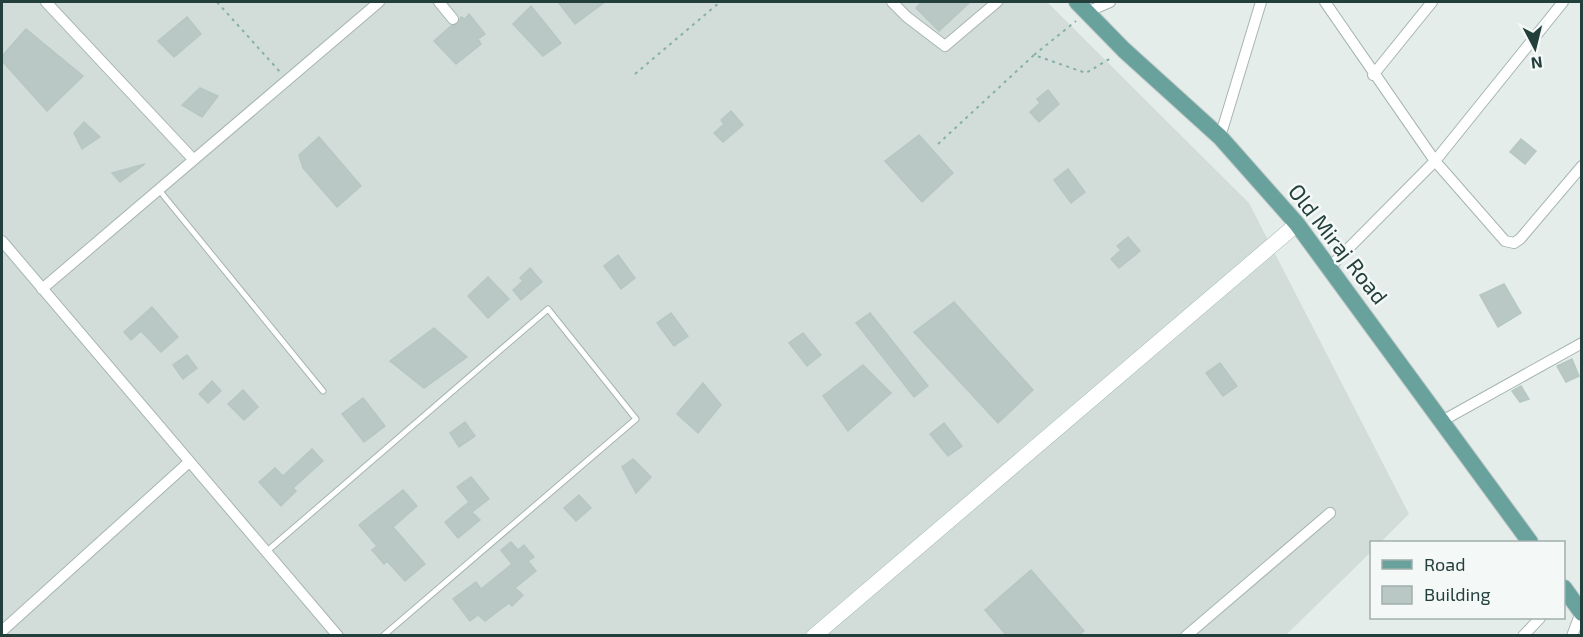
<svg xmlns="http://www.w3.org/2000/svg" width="1583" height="637" font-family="'Exo 2',sans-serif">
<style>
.built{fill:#d2ddda}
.building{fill:#b9c8c4;stroke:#b6c7c2;stroke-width:1.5}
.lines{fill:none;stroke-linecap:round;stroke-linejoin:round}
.service-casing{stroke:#a6b5b2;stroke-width:7}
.minor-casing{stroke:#a6b5b2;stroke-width:12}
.secondary-casing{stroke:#a2b9b4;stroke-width:16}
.primary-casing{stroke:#c1c9c8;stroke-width:18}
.path{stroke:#85b0a9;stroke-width:2;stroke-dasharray:3 4.5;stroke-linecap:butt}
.service{stroke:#fff;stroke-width:5}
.minor{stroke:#fff;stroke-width:10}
.secondary{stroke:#fff;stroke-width:15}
.primary{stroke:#69a29c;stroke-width:16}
.labels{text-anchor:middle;stroke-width:5;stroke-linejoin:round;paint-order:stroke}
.street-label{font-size:22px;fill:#233f3b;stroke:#f4f9f8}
</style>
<rect width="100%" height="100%" fill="#e4edea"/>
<path class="built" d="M2 2H1047L1249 203 1409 514 1381 542H1372L1371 552 1286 635H2Z"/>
<path class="building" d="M558 2H605L575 24Z
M922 2H970L939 31 916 8Z
M531 6 561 43 543 56 513 24Z
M469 14 485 34 478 39 481 44 456 64 434 41 451 26 458 24 461 17 465 19Z
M187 17 201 34 174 57 158 41Z
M26 29 83 76 47 111 2 61V56Z
M200 88 218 96 202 117 182 105Z
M1048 90 1059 104 1039 122 1030 112 1040 103 1037 99Z
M731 111 743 125 723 142 714 133 724 124 721 120Z
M84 122 100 137 82 149 74 133Z
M919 135 953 173 922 202 885 161Z
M319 137 361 186 337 207 303 168 299 155Z
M1521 139 1536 151 1525 164 1510 152Z
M145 164 120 182 112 173Z
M1068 169 1085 192 1071 203 1054 180Z
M1128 237 1140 251 1119 268 1111 259 1121 250 1117 246Z
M618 255 635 278 621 289 604 266Z
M530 268 542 282 521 300 513 290 523 281 520 278Z
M488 277 509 299 488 318 468 296Z
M1504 284 1521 313 1498 327 1480 295Z
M954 302 1033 390 998 423 914 332Z
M152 307 178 337 161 352 141 331 131 340 124 332Z
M671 313 688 336 674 346 657 323Z
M870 313 928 386 914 397 856 323Z
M434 328 467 357 424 388 390 361Z
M803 333 821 355 807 366 789 343Z
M187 355 197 368 183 379 173 365Z
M1572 359 1579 376 1566 382 1557 366Z
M1220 363 1237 386 1223 396 1206 373Z
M863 365 891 393 848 431 823 396Z
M212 381 221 391 208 403 199 394Z
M703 383 721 405 698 433 677 414Z
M1521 386 1529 399 1520 402 1512 391Z
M243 390 258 407 244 420 228 404Z
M363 398 385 426 364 442 342 414Z
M465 422 475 436 459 447 450 433Z
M944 423 962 446 948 456 930 434Z
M312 449 323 461 293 488 296 491 281 506 259 482 275 468 283 476Z
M633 459 651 477 636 493 622 467Z
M471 477 489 499 472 512 480 520 458 538 445 522 469 502 457 487Z
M403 490 417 506 393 527 425 564 405 581 387 561 384 564 372 550 377 546 359 525Z
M579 495 591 508 576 521 564 508Z
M511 542 518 550 524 545 534 557 528 561 536 571 515 588 523 595 512 606 509 603 485 621 478 615 470 621 453 599 476 582 481 589 512 564 501 550Z
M1031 570 1084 631 1078 636H1007L985 610Z"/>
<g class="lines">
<defs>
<path id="service" d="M159 190 323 391
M266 552 548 309 636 419 383 636"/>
<path id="minor" d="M46 2 193 159
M439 2 453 19
M892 2 907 17 945 46 997 2
M1325 2 1435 161 1505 241 1514 243 1520 239 1582 166
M1087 12 1110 2
M1373 75 1432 2
M1220 137 1261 2
M2 241 338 636
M1329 268 1435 161 1563 2
M42 289 379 2
M1442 421 1582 343
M2 631 188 463
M1186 636 1330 513
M1523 636 1540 618
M1572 636 1581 612"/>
<path id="secondary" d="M814 636 1297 224"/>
<path id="primary" d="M1077 2 1124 50 1220 137 1297 224 1530 542
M1564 588 1582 613"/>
</defs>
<use href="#service" class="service-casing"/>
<use href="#minor" class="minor-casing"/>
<use href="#secondary" class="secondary-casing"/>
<use href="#primary" class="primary-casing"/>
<path class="path" d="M217 2 281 73
M1034 55 1076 21
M635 74 720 2
M938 144 1034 55 1086 73 1111 58"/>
<use href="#service" class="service"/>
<use href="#minor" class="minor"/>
<use href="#secondary" class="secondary"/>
<use href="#primary" class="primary"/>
</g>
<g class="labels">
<g class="street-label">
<text transform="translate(1338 244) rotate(52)" y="8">Old Miraj Road</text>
</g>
</g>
<rect width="1583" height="637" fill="none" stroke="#233f3b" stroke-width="6"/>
<rect x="1370" y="541" width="195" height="78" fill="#f4f9f8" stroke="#a0afac" stroke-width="1.5"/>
<rect x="1382" y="560" width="30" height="9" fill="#69a29c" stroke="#a0afac" stroke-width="1.5"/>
<text x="1424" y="571" font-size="18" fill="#233f3b">Road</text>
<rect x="1382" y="586" width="30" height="18" fill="#b9c8c4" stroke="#a0afac" stroke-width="1.5"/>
<text x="1424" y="601" font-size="18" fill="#233f3b">Building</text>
<g transform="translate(1535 48) rotate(173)" stroke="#f4f9f8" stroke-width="4.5" paint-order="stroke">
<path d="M0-4.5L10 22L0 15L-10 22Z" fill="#233f3b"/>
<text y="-9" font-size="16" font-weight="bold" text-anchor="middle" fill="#233f3b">N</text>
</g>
</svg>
